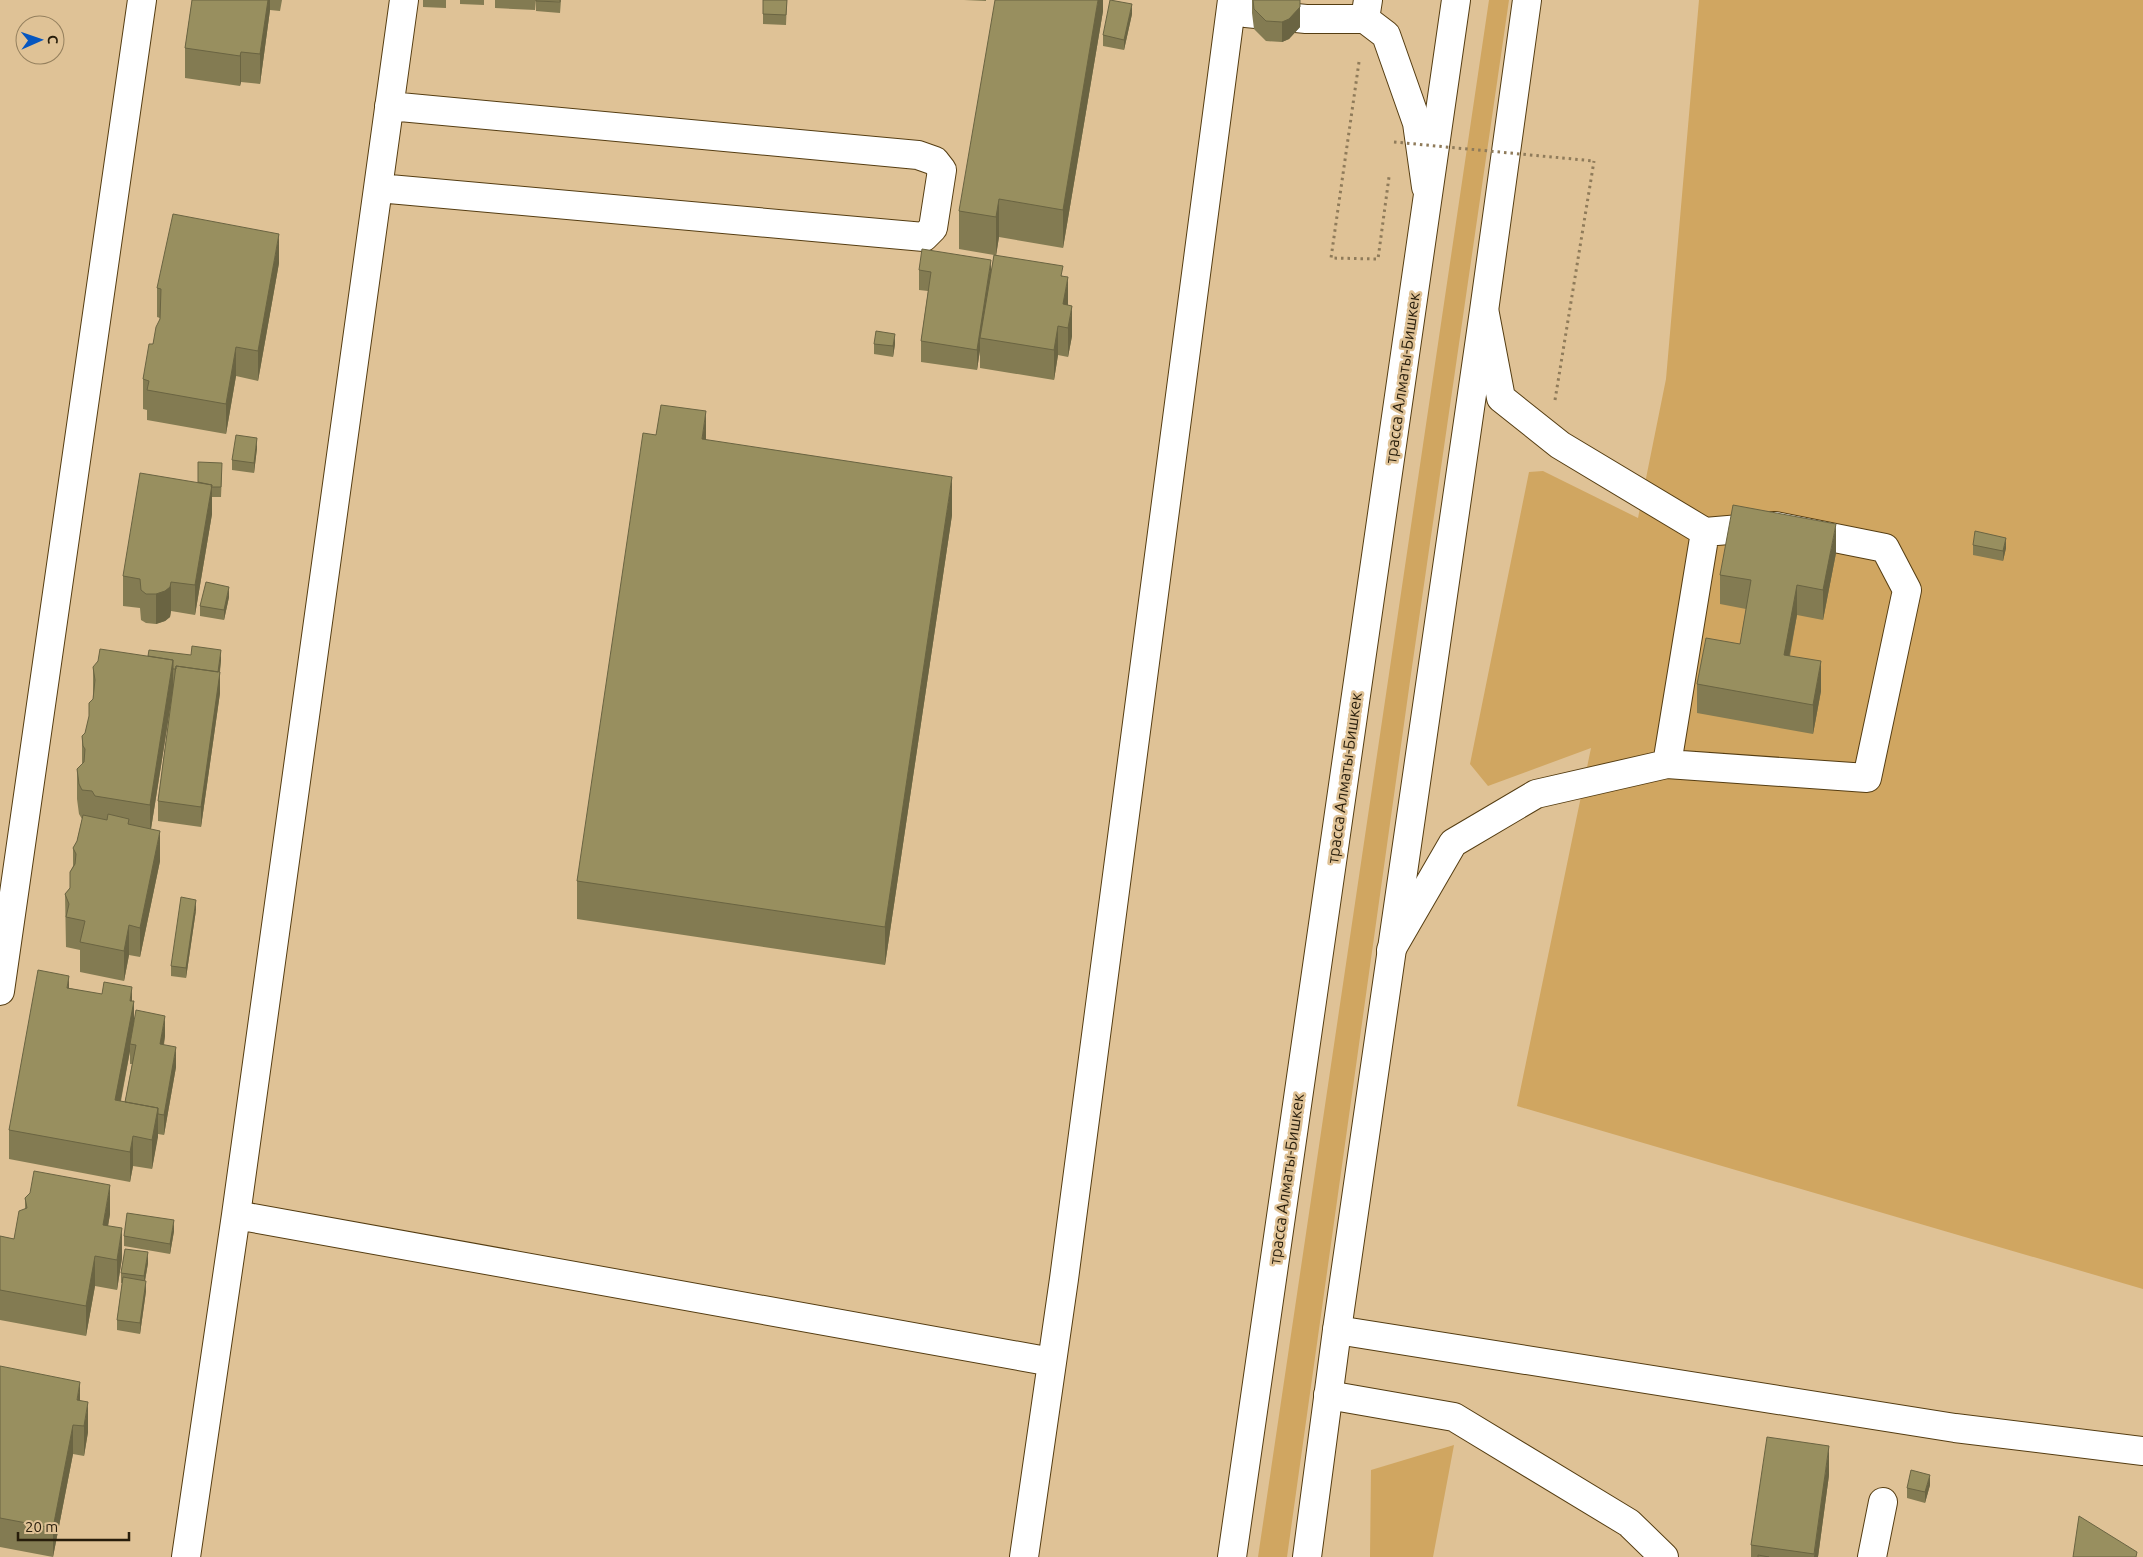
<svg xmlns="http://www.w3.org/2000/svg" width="2143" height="1557" font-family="Ubuntu,sans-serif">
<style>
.green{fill:#d0a661}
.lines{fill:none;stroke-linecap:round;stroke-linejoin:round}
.minor-casing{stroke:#553d12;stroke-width:30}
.highway-casing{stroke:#553d12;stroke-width:30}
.path{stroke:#8f7b5a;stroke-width:3;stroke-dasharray:2.5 4;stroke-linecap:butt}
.minor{stroke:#fff;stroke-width:28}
.highway{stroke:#fff;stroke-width:28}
.path-bridge{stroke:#8f7b5a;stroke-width:3;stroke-dasharray:2.5 4;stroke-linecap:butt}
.wall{fill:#837b52;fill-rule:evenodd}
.shaded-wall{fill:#6a6442}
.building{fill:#988f5f;stroke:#6a6442}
.labels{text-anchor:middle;stroke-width:5;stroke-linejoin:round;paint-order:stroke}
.street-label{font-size:16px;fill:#271d0b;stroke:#dfc296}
</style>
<rect width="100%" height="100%" fill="#dfc296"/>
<path class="green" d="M1489 0H1509L1412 667 1287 1557H1258Z
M1699 0H2143V1289L1517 1106 1591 748 1488 786 1470 764 1529 472 1543 471 1638 518 1666 379Z
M1454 1445 1433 1557H1370L1371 1470Z"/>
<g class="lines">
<defs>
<path id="minor" d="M1234 0 1246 13 1306 19H1365
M1368 0 1365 19 1386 35 1417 123 1426 187
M378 188 924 237 933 228 942 170 935 161 918 155 389 106
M1667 764 1867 778 1907 590 1885 548 1775 526 1705 532
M1391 950 1453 843 1536 794 1667 764 1705 532 1560 445 1501 398 1485 314
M0 991 142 0
M236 1215 1052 1362
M1337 1330 1955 1428 2143 1451
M1328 1395 1454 1417 1629 1523 1664 1557
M186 1557 236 1215 404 0
M1024 1557 1064 1279 1232 0
M1872 1557 1883 1502"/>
<path id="highway" d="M1232 1557 1456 0
M1307 1557 1337 1330 1484 311 1527 0"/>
</defs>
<use href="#minor" class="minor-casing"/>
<use href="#highway" class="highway-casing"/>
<path class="path" d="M1359 62 1331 258 1378 259 1389 177
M1555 400 1594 161"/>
<use href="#minor" class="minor"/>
<use href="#highway" class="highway"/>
<path class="path-bridge" d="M1394 142 1594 161"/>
</g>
<path class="wall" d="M192 0H282L280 11 270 10 260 84 241 82 240 86 185 78V48Z
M423 0H446V8L423 7Z
M460 0H484V5L460 4Z
M495 0H536L535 10 495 8Z
M536 0H561L560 13 536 11Z
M763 0H787L786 25 763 24Z
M964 0H986V1Z
M1103 0V11L1063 248 999 237 996 255 1063 276 1068 305 1072 336 1068 357 1058 355 1054 380 980 368V350L977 370 921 362V341L928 291 919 290V270L991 274 994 255 959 249V211Z
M1252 0H1300V27L1289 39 1282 42 1266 41 1254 29 1252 13Z
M1132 14 1124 50 1103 46V35Z
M279 263 258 381 236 376 226 434 147 420V410L143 409V379L160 318 157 317V288Z
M874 344H895L893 357 874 354Z
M656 435 706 440 952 515 885 965 577 919V881Z
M257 448 254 473 232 470V460Z
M222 473 221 497H212V514L195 615 171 611 170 617 165 621 156 624 146 623 141 620 140 608 123 606V576L198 482Z
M1973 545 2006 548 2003 561 1973 555Z
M1836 553 1823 620 1797 615 1790 656 1821 691 1813 734 1697 713V684L1740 644 1746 609 1720 604V575Z
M229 597 224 620 200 616V606Z
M148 656 221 660 220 672V693L201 827 158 821V801L172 697 151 829 160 861 140 957 129 955 124 981 80 972V950L66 947 65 894 70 888V872L73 866V848L77 841 82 819 79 814 77 799V769L82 764V736L85 733 89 718V703L93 699V667Z
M196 910 186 978 171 976V966Z
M69 988 132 1001 134 1023 165 1036 164 1045 176 1067 164 1135 158 1134 152 1169 133 1166 130 1182 9 1159V1130ZM130 1051V1064H132L125 1102 121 1101Z
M25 1198 110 1214 108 1226 122 1258 117 1290 95 1286 86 1336 0 1320V1236L14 1239 25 1209Z
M174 1231 170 1254 124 1246V1236Z
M148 1263 145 1281 146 1291 140 1334 117 1330V1320L122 1283H121V1273Z
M0 1366 80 1401 88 1432 84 1456 73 1454 53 1557 0 1547Z
M1829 1475 1818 1557H1751V1545Z
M1930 1485 1925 1503 1907 1498V1488Z"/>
<path class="shaded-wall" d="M268 0H270V10L260 84V54Z
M1098 0H1103V11L1063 248V210Z
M1300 0V27L1289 39 1282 42V22Z
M1132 4V14L1124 50V40Z
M241 52V82L240 86V56Z
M999 199V237L996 256V217Z
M279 234V263L258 381V351Z
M991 260V280L980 338V350L977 370V350Z
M1068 277V307L1063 304Z
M1072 306V336L1068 357V328Z
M1058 326V355L1054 380V350Z
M895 334V344L893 357V346Z
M236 347V376L226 434V404Z
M706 411V450L702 439Z
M257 438V448L254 473V463Z
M952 477V515L885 965V927Z
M212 485V514L195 615V585Z
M1836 524V553L1823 620V590Z
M2006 538V548L2003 561V551Z
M171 582V611L170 617 165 621 156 624V594Z
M1797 585V615L1784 684V655Z
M229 587V597L224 620V610Z
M221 650V660L219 677 220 672V693L201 827V807Z
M173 660V690L150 835V805Z
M1821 661V691L1813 734V705Z
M160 831V861L140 957V928Z
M196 900V910L186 978V968Z
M129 925V955L124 981V951Z
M69 976V1005L67 988Z
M132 987V1007L134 1001V1031L130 1044V1051L115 1129V1100Z
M165 1016V1036L160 1064V1044Z
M176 1047V1067L164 1135V1115Z
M158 1108V1137L152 1169V1140Z
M133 1136V1166L130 1182V1152Z
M110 1185V1214L103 1255V1225Z
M174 1220V1231L170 1254V1244Z
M122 1228V1258L117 1290V1260Z
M148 1252V1263L144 1286V1276Z
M95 1256V1286L86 1336V1306Z
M146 1281V1291L140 1334V1323Z
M80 1382V1412L77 1400Z
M88 1402V1432L84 1456V1426Z
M73 1425V1454L53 1557V1528Z
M1829 1446V1475L1818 1557H1814Z
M1930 1475V1485L1925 1503V1492Z"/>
<path class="building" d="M192 0H268L260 54 241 52 240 56 185 48Z
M536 0H560V2L536 1Z
M763 0H787L786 15 763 14Z
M995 0H1098L1063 210 999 199 996 217 959 211Z
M1110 0 1132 4 1124 40 1103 35Z
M1253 0H1300V7L1289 19 1282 22 1266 21 1254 9Z
M173 214 279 234 258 351 236 347 226 404 147 390 149 381 143 379 149 344H153L156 327 160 319 161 289 157 288Z
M922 249 991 260 977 350 921 341 931 272 919 270Z
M994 255 1063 266 1061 276 1068 277 1063 304 1072 306 1068 328 1058 326 1054 350 980 338Z
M876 331 895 334 893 346 874 344Z
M661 405 706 411 702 439 952 477 885 927 577 881 643 433 656 435Z
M236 435 257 438 254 463 232 460Z
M198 462 222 463 221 487H211L212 485 198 482Z
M140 473 212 485 195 585 171 582 170 587 165 591 156 594H146L141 590 140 579 123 576Z
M1733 505 1836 524 1823 590 1797 585 1784 655 1821 661 1813 705 1697 684 1706 638 1740 644 1751 580 1720 575Z
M1975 531 2006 538 2003 551 1973 545Z
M206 582 229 587 224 610 200 606Z
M192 646 221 650 218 672 176 666V669H173V660L148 656 149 650 191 655Z
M100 649 173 660 150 805 95 796 92 791 82 790 79 784 77 769 84 762 85 749 83 746 82 736 85 733 89 716V703L93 699 95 680 93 667 98 661Z
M176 666 220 672 201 807 158 801Z
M108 814 129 819 128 824 160 831 140 928 129 925 124 951 80 942 85 921 66 917 69 904 65 894 70 888V872L75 864 76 854 73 848 77 841 83 815 107 820Z
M181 897 196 900 186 968 171 966Z
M38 970 69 976 67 988 102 994 104 982 132 987 130 1001H134L115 1100 158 1108 152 1140 133 1136 130 1152 9 1130Z
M136 1010 165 1016 160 1044 176 1047 164 1115 158 1114V1108L125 1102 136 1045 130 1044Z
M34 1171 110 1185 103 1225 122 1228 117 1260 95 1256 86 1306 0 1290V1236L14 1239 19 1211 27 1208 25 1198 30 1193Z
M127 1213 174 1220 170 1244 124 1236Z
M125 1249 148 1252 144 1276 121 1273Z
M123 1277 146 1281 140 1323 117 1320Z
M0 1366 80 1382 77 1400 88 1402 84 1426 73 1425 53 1528 0 1518Z
M1767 1437 1829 1446 1814 1554 1751 1545Z
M1911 1470 1930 1475 1925 1492 1907 1488Z
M2079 1516 2137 1552 2136 1557H2073Z
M1758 1555 1769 1557H1758Z"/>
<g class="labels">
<g class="street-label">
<text transform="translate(1402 378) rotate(-82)" y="6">трасса Алматы-Бишкек</text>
<text transform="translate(1344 778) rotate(-82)" y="6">трасса Алматы-Бишкек</text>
<text transform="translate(1286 1179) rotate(-82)" y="6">трасса Алматы-Бишкек</text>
</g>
</g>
<g transform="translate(40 40) rotate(88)"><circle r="24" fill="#dfc296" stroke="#95805e"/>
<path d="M0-4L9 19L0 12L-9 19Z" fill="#0656c0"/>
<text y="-8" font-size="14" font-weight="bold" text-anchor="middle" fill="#271d0b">С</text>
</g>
<path d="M18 1532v8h111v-8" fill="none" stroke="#271d0b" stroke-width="2.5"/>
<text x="25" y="1532" font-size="15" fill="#271d0b" stroke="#dfc296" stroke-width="4" paint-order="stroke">20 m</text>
</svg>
